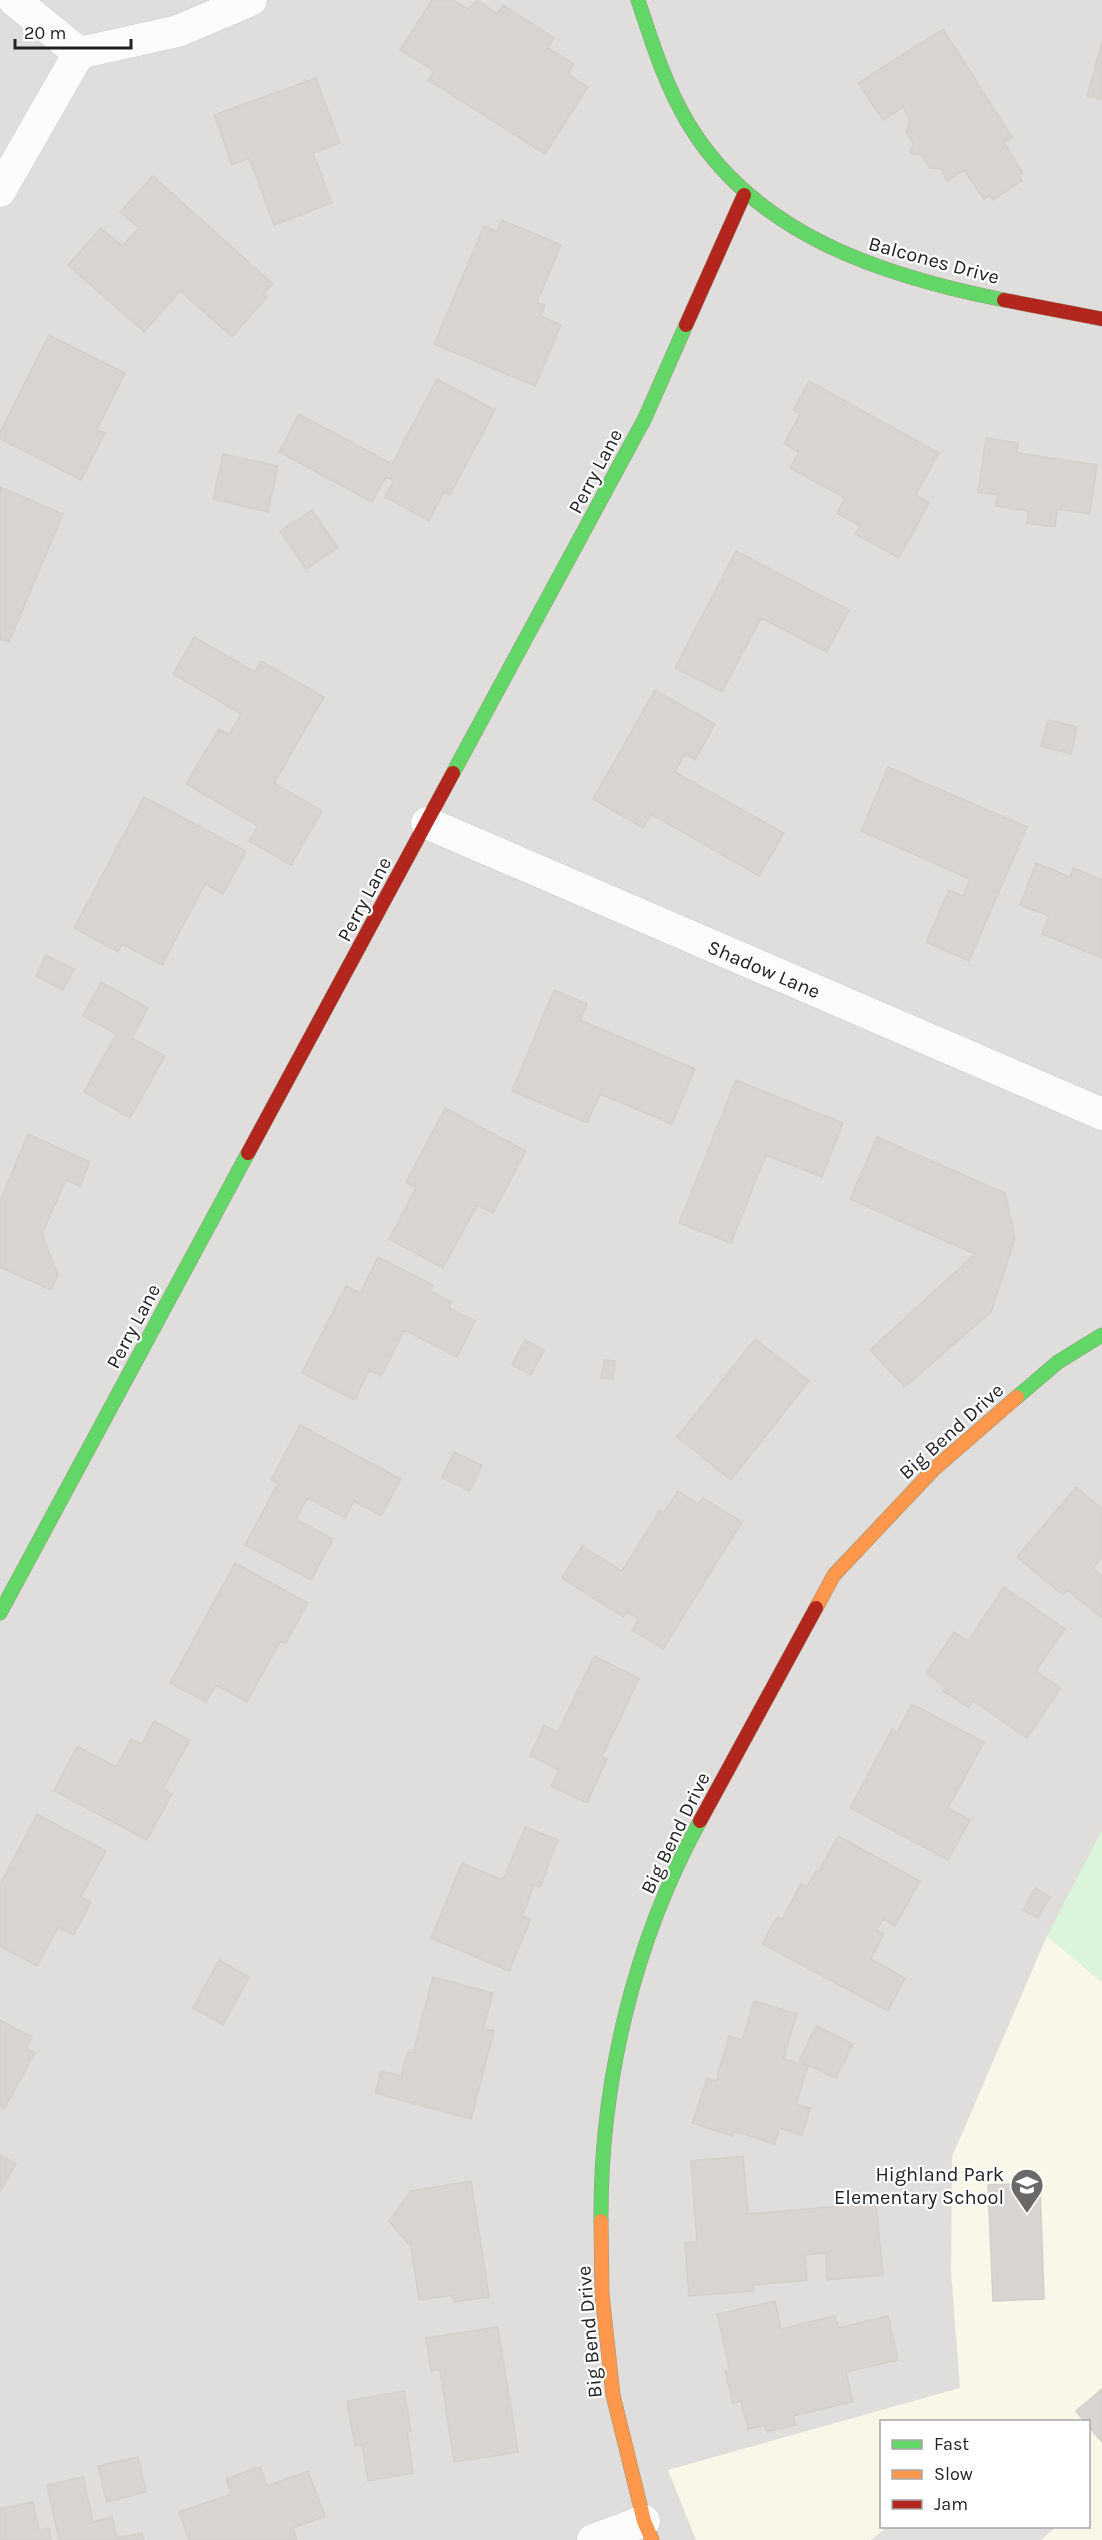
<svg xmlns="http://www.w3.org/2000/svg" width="1102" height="2540" font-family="Karla,sans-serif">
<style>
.residential{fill:#dfdedc;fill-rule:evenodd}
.education{fill:#f8f7e8;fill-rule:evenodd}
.park{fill:#daf5da}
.parking{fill:#e0dfde}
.building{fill:#d7d4d2;stroke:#d3d0cc;stroke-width:1.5}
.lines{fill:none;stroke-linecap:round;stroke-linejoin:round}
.street-casing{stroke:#c9c8c7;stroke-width:33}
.fast-casing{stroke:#999a82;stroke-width:15}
.slow-casing{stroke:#999a82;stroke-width:15}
.jam-casing{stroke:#999a82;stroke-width:15}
.street{stroke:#fdfcfc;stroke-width:32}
.fast{stroke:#63d668;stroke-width:14}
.slow{stroke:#ff974d;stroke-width:14}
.jam{stroke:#b3261e;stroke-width:14}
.labels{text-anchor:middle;stroke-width:4.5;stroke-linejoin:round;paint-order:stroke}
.street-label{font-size:20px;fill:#222;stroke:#fff}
.poi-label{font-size:20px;fill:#222;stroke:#fff;text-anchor:end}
</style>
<rect width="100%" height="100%" fill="#f0eeeb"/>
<path class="residential" d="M0 0H1102V2540H0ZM882 2422H1088V2526H882Z"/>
<path class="education" d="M1047 1936 1102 1982V2540H696L668 2470 960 2388 951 2271 952 2157ZM882 2422H1088V2526H882Z"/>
<path class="park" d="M1102 1830V1982L1047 1936Z"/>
<path class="parking" d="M887 2527V2526L1056 2527 1041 2540H871Z"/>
<path class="building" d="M432 0H453L468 9 477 0 497 14 503 5 554 38 548 48 574 64 568 74 588 87 545 154 428 80 434 71 400 50Z
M943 29 1012 137 1004 142 1023 173 1019 175 1022 181 993 200 990 195 984 199 964 170 947 181 941 169 930 168 921 155 910 153 913 144 906 132 910 120 903 107 883 120 858 83Z
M1102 42V100L1087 96Z
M316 78 340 143 313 153 332 203 274 225 249 158 232 165 214 115Z
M153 176 273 284 263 294 267 297 232 337 180 291 144 332 68 265 101 228 122 246 139 228 120 212Z
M502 220 561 245 537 302 545 305 541 316 561 325 535 386 434 344 484 226 497 232Z
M49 335 125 373 97 430 105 433 81 480 0 439V433Z
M437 379 495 410 450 495 444 492 429 521 385 497 394 481 386 477 372 502 279 452 299 414 392 464Z
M809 381 939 453 916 495 929 503 899 558 855 534 860 526 837 513 845 498 790 468 799 452 784 444 800 414 793 410Z
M986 438 1018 443 1017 453 1097 465 1090 514 1057 509 1055 527 1027 523 1028 511 996 506 998 495 978 492Z
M223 454 278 466 268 512 213 499Z
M0 487 63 514 9 642 0 639Z
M312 510 338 548 306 569 280 531Z
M736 551 849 610 827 652 761 618 722 692 675 668Z
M194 637 255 672 261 661 324 697 274 783 322 811 291 865 249 841 258 826 186 784 219 729 229 735 241 714 173 674Z
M655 690 715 724 695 760 685 754 675 772 784 833 759 876 651 814 643 828 593 799Z
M1048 720 1077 727 1071 754 1041 746Z
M888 767 1027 827 969 961 926 942 949 890 963 896 970 879 861 831Z
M144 797 246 851 223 894 205 884 162 965 122 944 118 952 74 928Z
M1036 863 1070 877 1073 868 1102 880V958L1042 934 1049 916 1020 905Z
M46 955 74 969 63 990 36 976Z
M101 982 148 1008 132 1038 165 1056 130 1118 84 1092 116 1034 83 1016Z
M554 990 587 1004 580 1020 695 1069 672 1124 600 1094 587 1123 512 1091Z
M736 1080 843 1123 822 1177 766 1155 731 1243 679 1223Z
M445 1108 526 1151 493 1213 477 1205 443 1268 389 1239 416 1188 406 1182Z
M28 1134 90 1162 80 1186 66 1180 42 1234 58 1275 51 1290 0 1267V1201Z
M877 1137 1005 1193 1015 1238 991 1312 905 1387 870 1350 975 1254 850 1199Z
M378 1257 433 1285 430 1291 452 1302 449 1308 475 1321 457 1357 404 1330 381 1376 369 1370 355 1400 302 1373 346 1286 360 1293Z
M755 1339 809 1381 731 1480 677 1437Z
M525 1340 544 1350 531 1375 512 1365Z
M604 1360 615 1361 613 1379 601 1378Z
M300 1425 401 1479 381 1516 354 1501 345 1518 308 1498 296 1519 333 1539 311 1580 245 1545 278 1483 271 1480Z
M454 1452 482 1465 470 1491 442 1478Z
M1076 1487 1102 1509V1557L1093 1568 1102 1576V1618L1067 1590 1063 1595 1017 1557Z
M678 1491 698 1504 703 1498 742 1522 663 1649 632 1630 639 1619 627 1612 623 1617 562 1578 582 1546 622 1571 660 1510 664 1513Z
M235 1563 308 1603 286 1643 280 1642 247 1702 216 1685 206 1702 170 1683Z
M1004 1587 1065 1629 1036 1671 1061 1688 1027 1738 973 1701 969 1708 943 1691 946 1687 926 1673 954 1632 968 1641Z
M594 1656 639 1678 602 1757 607 1759 587 1803 551 1786 559 1770 530 1756 544 1725 558 1732Z
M912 1704 984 1742 948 1808 970 1820 948 1860 850 1808 892 1729 897 1732Z
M154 1721 190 1740 163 1789 172 1794 147 1840 54 1791 77 1746 116 1767 131 1739 142 1744Z
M37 1814 106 1851 81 1897 91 1902 74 1935 58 1927 37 1966 0 1946V1885Z
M525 1827 558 1840 540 1887 534 1885 522 1916 531 1919 509 1971 431 1938 462 1863 503 1880Z
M838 1836 920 1881 895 1926 883 1919 877 1930 884 1934 871 1959 905 1978 888 2011 762 1944 777 1917 782 1919 801 1884 807 1887 816 1871 818 1872Z
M1035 1888 1050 1897 1038 1918 1023 1910Z
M219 1960 249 1977 223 2025 193 2008Z
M433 1977 493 1993 483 2028 494 2031 471 2119 375 2093 381 2071 401 2076 408 2052 413 2053Z
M754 2001 797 2014 783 2059 808 2066 796 2104 810 2108 802 2135 779 2128 775 2144 734 2131 733 2136 692 2123 707 2078 716 2081 729 2036 742 2040Z
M0 2020 32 2037 26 2048 35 2053 4 2109 0 2106Z
M816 2026 853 2044 836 2078 799 2061Z
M0 2155 16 2164 0 2192Z
M743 2156 748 2214 876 2203 883 2275 827 2280 826 2253 805 2255 807 2280 753 2285 754 2291 689 2296 685 2243 697 2242 691 2161Z
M471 2181 489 2297 454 2302 452 2295 419 2300 411 2247 389 2221 411 2191Z
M1040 2183 1044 2299 993 2301 988 2185Z
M775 2301 781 2329 835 2316 838 2328 888 2316 898 2360 846 2372 853 2402 793 2416 796 2425 767 2432 765 2425 748 2429 741 2401 733 2403 725 2371 730 2370 717 2314Z
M498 2327 518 2452 454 2462 440 2370 431 2371 426 2338Z
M1102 2389V2442L1088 2426V2422H1085L1076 2411Z
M404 2391 411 2431H407L413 2473 368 2481 362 2445 355 2446 347 2401Z
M138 2457 146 2492 107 2502 98 2466Z
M260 2467 267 2486 308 2471 325 2516 293 2528 297 2540H189L179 2512 231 2494 226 2479Z
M83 2477 93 2522 112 2517 117 2538 142 2533 144 2540H59L47 2485Z
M33 2502 39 2530 49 2528 51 2540H0V2509Z"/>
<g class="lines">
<defs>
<path id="street" d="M14 0 79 53
M79 53 178 31 251 0
M0 191 79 53
M427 823 1102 1114
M593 2540 644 2521"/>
<path id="fast" d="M638 0C652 42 665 85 688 123 755 235 883 276 1004 300
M453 773 645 418 686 325
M1017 1397 1058 1362 1102 1335
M0 1613 248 1153
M601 2221C600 2084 634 1941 700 1821"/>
<path id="slow" d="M816 1608 834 1575 934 1469 1017 1397
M601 2221 602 2294 613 2395 644 2521 652 2540"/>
<path id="jam" d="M1004 300 1102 319
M686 325 744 195
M248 1153 453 773
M700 1821 816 1608"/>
</defs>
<use href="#street" class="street-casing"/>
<use href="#fast" class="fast-casing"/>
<use href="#slow" class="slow-casing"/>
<use href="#jam" class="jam-casing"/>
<use href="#street" class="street"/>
<use href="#fast" class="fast"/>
<use href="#slow" class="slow"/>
<use href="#jam" class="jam"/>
</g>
<defs>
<symbol id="school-pin" viewBox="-11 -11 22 30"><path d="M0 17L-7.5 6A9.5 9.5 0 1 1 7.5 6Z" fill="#6a6968" stroke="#fff"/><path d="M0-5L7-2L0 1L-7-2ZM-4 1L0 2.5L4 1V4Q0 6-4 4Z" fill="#fff"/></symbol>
</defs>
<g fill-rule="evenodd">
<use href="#school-pin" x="1008" y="2166" width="38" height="52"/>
</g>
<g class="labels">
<g class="street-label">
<text transform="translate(934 260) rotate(15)" y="7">Balcones Drive</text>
<text transform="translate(595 471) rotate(-62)" y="7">Perry Lane</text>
<text transform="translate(364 899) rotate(-62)" y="7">Perry Lane</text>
<text transform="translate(764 969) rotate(23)" y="7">Shadow Lane</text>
<text transform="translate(133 1326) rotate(-62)" y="7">Perry Lane</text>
<text transform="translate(951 1431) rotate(-42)" y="7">Big Bend Drive</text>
<text transform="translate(675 1833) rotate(-64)" y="7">Big Bend Drive</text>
<text transform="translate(589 2332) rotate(-95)" y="7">Big Bend Drive</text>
</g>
<g class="poi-label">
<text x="1004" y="2181">Highland Park<tspan x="1004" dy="23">Elementary School</tspan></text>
</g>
</g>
<rect x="880" y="2420" width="210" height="108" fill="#ffffff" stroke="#a7a7a7" stroke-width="1.5"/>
<rect x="892" y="2440" width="30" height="9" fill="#63d668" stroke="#a7a7a7" stroke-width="1.5"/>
<text x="934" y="2450" font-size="18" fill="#222222">Fast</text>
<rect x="892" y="2470" width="30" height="9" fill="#ff974d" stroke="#a7a7a7" stroke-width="1.5"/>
<text x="934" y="2480" font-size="18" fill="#222222">Slow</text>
<rect x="892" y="2500" width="30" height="9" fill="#b3261e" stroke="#a7a7a7" stroke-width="1.5"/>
<text x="934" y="2510" font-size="18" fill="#222222">Jam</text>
<path d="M15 39v9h116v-9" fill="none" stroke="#222222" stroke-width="3"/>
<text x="24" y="39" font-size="18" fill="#222222" stroke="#ffffff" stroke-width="4.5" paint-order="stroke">20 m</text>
</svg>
